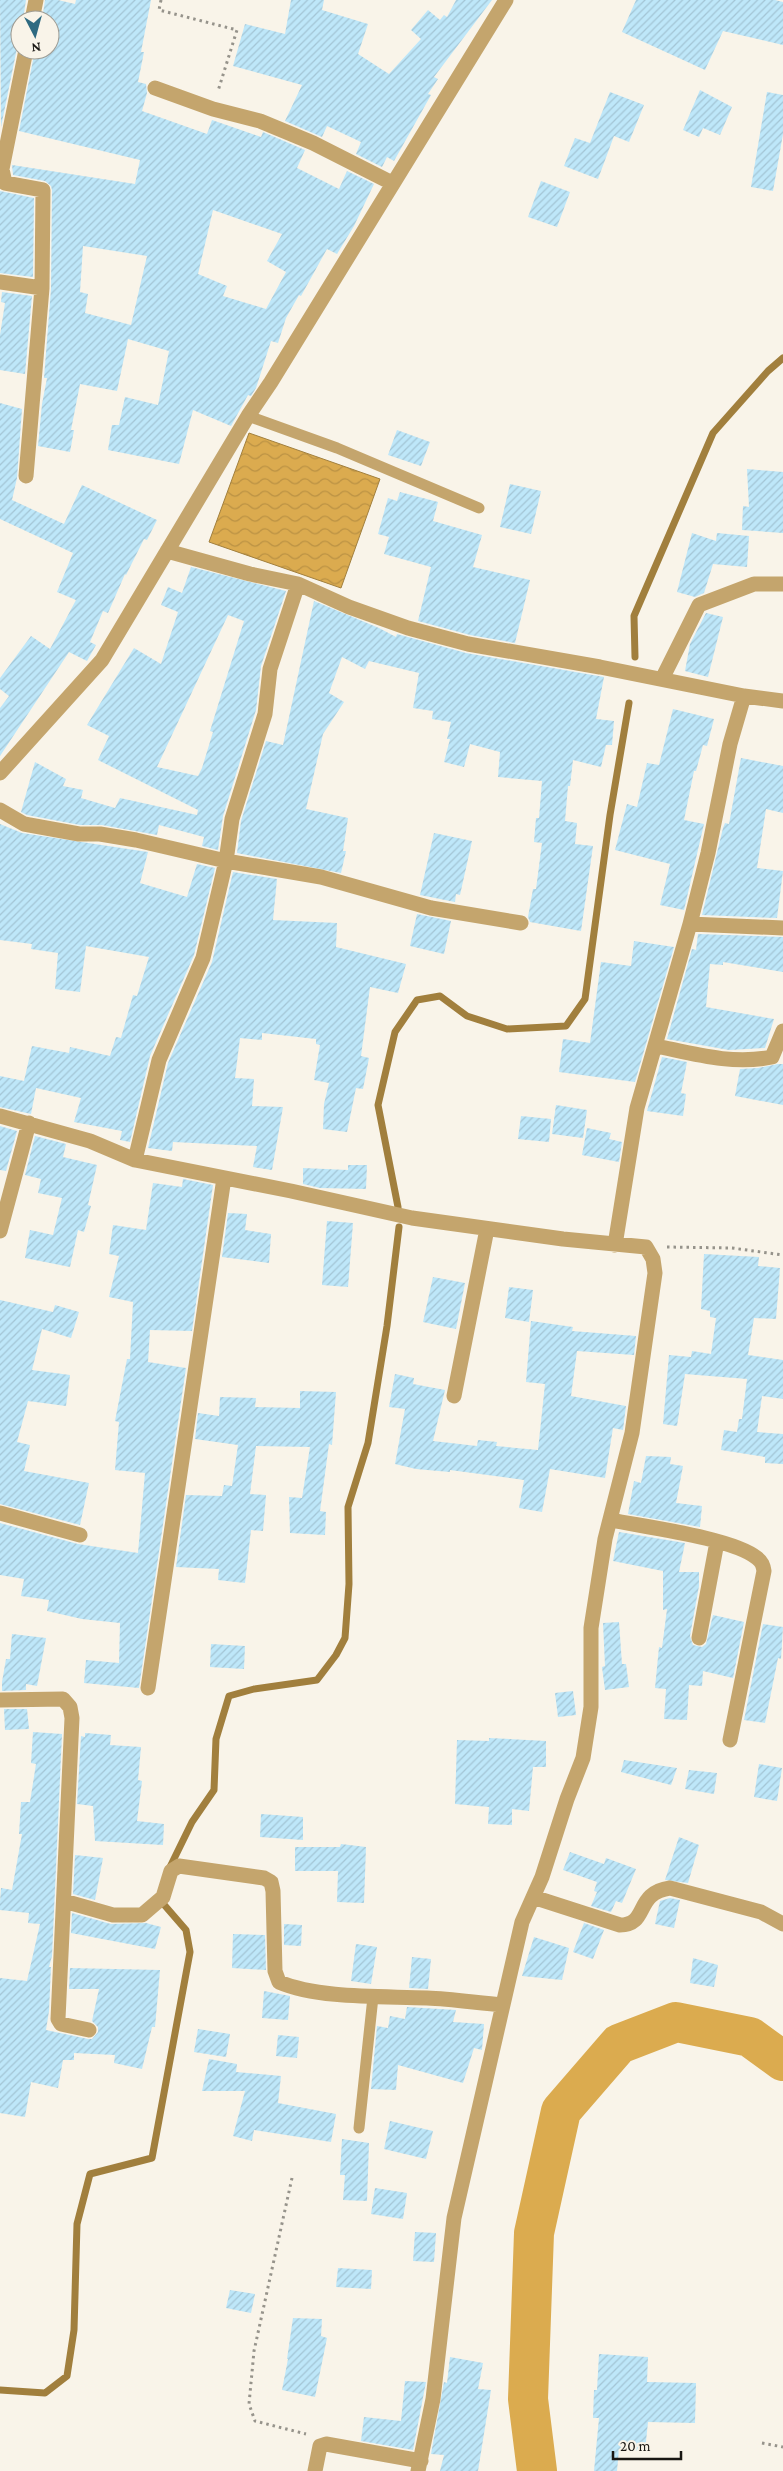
<svg xmlns="http://www.w3.org/2000/svg" width="783" height="2471" font-family="'Crimson Pro',serif">
<style>
.water{fill:url(#water-waves);stroke:#a17f3d}
.lines{fill:none;stroke-linecap:round;stroke-linejoin:round}
.stream{stroke:#a17f3d;stroke-width:7}
.river{stroke:#dbab4f;stroke-width:40}
.building{fill:url(#building-hatch);fill-rule:evenodd}
.path{stroke:#96938b;stroke-width:3;stroke-dasharray:2.5 4;stroke-linecap:butt}
.service{stroke:#c4a56d;stroke-width:11}
.minor{stroke:#c4a56d;stroke-width:15}
</style>
<defs>
<pattern id="water-waves" width="16" height="10" patternUnits="userSpaceOnUse" patternTransform="scale(1.25)"><rect width="16" height="10" fill="#dbab4f"/><path d="M0 5q4-4 8 0t8 0" fill="none" stroke="#bb9244"/></pattern>
<pattern id="building-hatch" width="6" height="6" patternUnits="userSpaceOnUse" patternTransform="scale(1.25)"><rect width="6" height="6" fill="#bee7f9"/><path d="M-1 1l2-2M0 6l6-6M5 7l2-2" fill="none" stroke="#a3c5d5"/></pattern>
</defs>
<rect width="100%" height="100%" fill="#f9f4e9"/>
<path class="water" d="M249 433 380 479 341 588 209 542Z"/>
<g class="lines">
<path class="stream" d="M635 657 634 616 713 433 768 371 783 358
M398 1207 378 1105 395 1032 417 1000 440 996 467 1016 507 1029 566 1026 585 999 610 815 629 703
M170 1867 192 1822 214 1790 216 1739 229 1696 254 1689 317 1680 336 1655 345 1638 349 1584 348 1507 368 1443 387 1326 399 1227
M0 2390 45 2393 67 2376 74 2330 77 2224 90 2174 152 2158 190 1952 186 1930 160 1900"/>
<path class="river" d="M537 2471 528 2399 534 2233 561 2111 619 2044 676 2022 750 2037 783 2061"/>
</g>
<path class="building" d="M0 0H26L23 20H20V43L17 48 1 127Z
M45 0H58L75 4 76 0H151L141 52H144L138 82 146 84 147 93 142 111 207 134 212 120 261 137 263 132 305 150 297 168 339 189 347 171 374 184 354 226 337 254 327 249 301 296 299 295 286 318 278 343 271 341 256 388 251 396 248 395 231 426 193 410 179 464 108 450 112 425H119L125 397 158 405 169 351 128 339 117 391 80 384 71 430H74L70 452 38 446 42 404 47 378H44L51 289 52 190 51 186 45 181 13 175 12 165 135 184 140 160 19 131 35 50H50V20H42ZM213 210 282 234 267 261 286 272 266 309 223 296 227 286 198 274ZM83 246 147 256 131 325 85 313 88 294 80 292Z
M291 0H324L322 10 368 24 358 54 389 74 421 39 411 30 428 10 440 20 444 15 447 17 456 0H492L434 77 438 79 428 94 431 95 394 161 387 157 382 167 356 154 361 142 327 126 322 137 285 121 302 85 233 66 245 24 285 34Z
M636 0H775L783 2V45L723 31 705 70 622 32Z
M700 90 732 107 720 135 703 128 699 137 683 130Z
M610 92 644 105 629 142 614 136 598 179 564 166 575 138 590 143Z
M767 92 783 95V134L773 191 751 187Z
M541 181 570 192 557 227 528 217Z
M0 191 34 198 33 277 0 273Z
M2 292 32 296 25 374 0 370V335L5 303 1 302Z
M0 403 22 409 17 478 12 500 64 524 82 485 157 520 147 540 144 539 126 575 125 574 108 613 103 611 90 642 96 645 87 661 69 652 0 756V708L9 696 0 689V678L31 636 50 649 76 600 57 592 73 553 0 519Z
M397 430 430 442 421 466 388 455Z
M747 469 783 472V533L742 530 743 506 749 507Z
M510 484 541 491 531 534 500 527Z
M400 492 438 502 433 521 482 535 473 567 530 580 515 643 470 635 418 621 431 567 384 554 389 537 378 534 388 498 397 501Z
M692 533 716 541 717 533 749 536 747 567 713 564 704 593 695 597 677 592Z
M191 567 286 591 261 666 256 710 223 816 218 850 202 846 204 837 159 825 157 835 102 825H80L27 815 21 812 35 762 66 779 63 786 83 790 81 798 115 808 120 798 197 815 198 810 98 760 109 736 87 725 134 648 161 664 178 612 161 605 168 587 182 593ZM228 615 244 621 210 731 213 732 202 768 198 776 157 767Z
M314 601 379 628 396 637 397 634 466 653 604 677 596 719 614 721 612 745H606L601 767 573 760 570 786H568L565 821 577 823 575 844 593 846 581 931 530 922 528 917 533 889H536L542 843 534 842 536 818H539L542 781 498 777 500 752 470 744 464 767 444 762 450 739H447L451 722 432 719 433 711 413 708 419 673 369 661 365 669 342 657 329 693 344 702 323 734 306 809 348 818 343 851H346L341 873 237 853 241 821 266 741 283 745Z
M706 613 723 617 708 677 685 671 690 644Z
M673 709 714 719 707 746 703 745 696 771H694L684 820 704 824 684 910 660 905 670 864 615 850 627 804 637 807 647 763 659 765Z
M741 758 783 766V813L766 809 757 868 783 871 777 918 702 915 723 828 725 823 729 824Z
M0 824 22 833 148 852 140 883 187 897 197 864 215 868 194 955 150 1056 130 1142 120 1140 122 1131 74 1122 81 1098 36 1088 31 1114 0 1107V1076L24 1081 32 1046 69 1053 70 1047 110 1056 116 1037 121 1038 133 995 137 996 149 957 86 946 80 992 55 989 58 953 31 949 32 944 0 940Z
M434 833 472 841 460 895 456 894 455 902 420 895Z
M233 872 277 879 273 920 337 923 336 947 406 964 398 993 370 987 361 1056 369 1058 363 1089 356 1088 347 1132 323 1129 324 1104 329 1083 314 1080 320 1045 316 1044V1039L262 1033V1040L240 1038 235 1078 254 1079 252 1106 283 1107 272 1170 253 1167 257 1146 173 1142 172 1151 148 1148 168 1063 212 962Z
M417 914 451 921 444 954 410 946Z
M698 934 783 937V972L723 962V965L710 964 706 1007 774 1019 765 1048 729 1050 667 1039 692 949 696 950Z
M634 941 674 947 635 1082 559 1072 563 1039 590 1043 601 962 631 966Z
M662 1057 687 1062 681 1093 686 1094 683 1116 647 1111Z
M778 1064H783V1105L735 1096 740 1069 758 1068Z
M556 1105 587 1110 583 1138 552 1134Z
M521 1116 551 1119 549 1142 518 1139Z
M0 1126 17 1131 6 1171 0 1170Z
M587 1128 611 1133 609 1139 622 1142 619 1162 582 1155Z
M35 1136 66 1144 63 1157 97 1165 88 1205 91 1206 84 1232 78 1230 70 1267 25 1258 30 1230 53 1235 62 1198 38 1193 41 1179 25 1175Z
M348 1165H367L366 1189 320 1188 303 1184V1168L348 1170Z
M183 1179 213 1185 192 1331 150 1330 148 1362 186 1368 139 1688 84 1683 86 1660 119 1663 120 1623 82 1619 47 1611 49 1600 21 1596 24 1579 0 1575V1523L78 1544 138 1553 145 1473 115 1470 119 1422 115 1421 127 1359H130L133 1302 109 1297 119 1256 109 1254 113 1225 146 1230 153 1183 182 1187Z
M228 1213 247 1214 245 1230 271 1234 269 1263 222 1257Z
M327 1221 353 1223 348 1287 322 1285Z
M704 1254 759 1257 758 1266 780 1268 776 1319 754 1318 748 1355 783 1360V1399L762 1396 757 1432 783 1434V1464L765 1463V1457L721 1450 724 1430 737 1432 739 1419H742L747 1379 685 1374 677 1426 663 1424 669 1355 691 1357 692 1351 711 1354 716 1318 710 1317V1311L701 1309Z
M433 1277 465 1283 456 1329 423 1322Z
M509 1287 533 1290 529 1322 505 1318Z
M0 1300 53 1312 55 1305 79 1312 71 1338 42 1329 32 1370 70 1375 66 1406 28 1401 17 1442 30 1445 24 1471 89 1483 80 1525 0 1504Z
M531 1321 573 1327 572 1331 636 1336 634 1355 577 1351 571 1396 626 1406 623 1430 613 1428 605 1478 550 1469 542 1512 519 1508 524 1480 450 1470V1472L416 1469 395 1464 405 1409 389 1407 395 1374 414 1378 413 1384 445 1390 433 1441 477 1446 478 1440 497 1442 496 1446 538 1450 545 1384 526 1382Z
M300 1391 336 1392 332 1445 329 1444 320 1511 326 1512 325 1535 290 1533 289 1497 302 1498 310 1447 256 1446 250 1494 266 1495 263 1531 251 1530 245 1583 218 1580 219 1569 176 1567 186 1495 222 1496 224 1485 232 1486 238 1445 195 1439 198 1413 219 1416 220 1397 256 1398 255 1407 300 1408Z
M646 1456 671 1457 670 1464 683 1466 676 1503 702 1506 700 1527 628 1514 634 1481 641 1483Z
M619 1532 685 1543 679 1572H699V1586L690 1636 693 1645 702 1647 706 1644 713 1615 744 1622 733 1678 703 1671 702 1686 689 1685 687 1720 664 1719 666 1689 655 1688 659 1647 662 1648 667 1609 663 1610V1571L613 1561Z
M619 1622 622 1664H626L629 1687 605 1690 602 1667 605 1666 603 1623Z
M763 1624 783 1627 781 1659 778 1658 765 1723 744 1720Z
M12 1634 46 1638 37 1686 26 1684V1690L2 1691V1682L6 1659H10Z
M211 1644 245 1646 244 1669 210 1667Z
M573 1691 576 1715 558 1717 555 1693Z
M4 1709H27L29 1729 5 1730Z
M33 1732 62 1734 52 1956 49 1967H51L49 2011 46 2030 88 2039H92L98 2032V2027L92 2021 99 1989H69L70 1968 160 1970 155 2027H152L142 2069 114 2063 115 2055 74 2053V2060H63L58 2088 31 2082 25 2117 0 2113V1978L27 1981 40 1924 28 1923 29 1913 0 1910V1902L1 1888 12 1890 22 1834H19L21 1802H30L36 1764 31 1763Z
M85 1733 111 1735 110 1745 141 1747 138 1780 142 1781 137 1821 164 1824 163 1845 95 1841 93 1806 77 1804 81 1736 85 1737Z
M489 1738 546 1741V1767H533L529 1811 512 1809V1825L488 1824 489 1807 455 1804 457 1740 489 1741Z
M624 1760 677 1768 671 1785 621 1772Z
M759 1764 782 1768 777 1801 754 1797Z
M689 1770 717 1773 714 1794 685 1789Z
M261 1814 303 1817V1840L260 1837Z
M679 1837 699 1845 688 1883 665 1880Z
M341 1844 366 1847 364 1903 337 1902 338 1871H295V1847H340Z
M570 1852 604 1864 606 1858 636 1869 622 1903 616 1901 611 1912 591 1906 597 1892 594 1891 597 1882 563 1870Z
M75 1855 103 1858 95 1900 73 1894Z
M670 1898 680 1900 674 1928 655 1924 660 1901Z
M72 1913 111 1924 146 1923 161 1927 155 1949 71 1933Z
M584 1923 604 1930 593 1959 573 1952Z
M284 1924 302 1925 301 1946 284 1945Z
M233 1934 265 1935 266 1970 232 1968Z
M534 1937 569 1948 562 1980 522 1976Z
M356 1944 377 1947 371 1984 351 1981Z
M412 1957 431 1959 428 1989 409 1988Z
M693 1958 718 1965 714 1987 690 1983Z
M264 1991 290 1996 288 2020 262 2018Z
M407 2007 456 2010 453 2022 484 2024 482 2050 474 2048 463 2083 398 2065 396 2090 371 2089 377 2026 388 2028 390 2016 405 2019Z
M198 2029 230 2034 226 2057 194 2052Z
M278 2035 299 2037 297 2058 276 2056Z
M209 2059 237 2064 236 2072 281 2076 278 2103 336 2114 331 2142 254 2130 252 2141 233 2136 245 2091H202Z
M390 2121 433 2131 426 2159 384 2149Z
M342 2139 369 2143 367 2201 343 2200 345 2175H340Z
M375 2188 407 2193 403 2219 371 2214Z
M415 2232 436 2233 434 2262 413 2261Z
M338 2268 372 2270 371 2289 336 2287Z
M230 2290 255 2294 251 2313 226 2308Z
M293 2318 322 2319 321 2336 327 2338 315 2397 282 2390 288 2359H287Z
M599 2354 648 2357 647 2382 696 2383 695 2423 648 2422 645 2451 619 2449 617 2471H594L599 2418H593L594 2390H597Z
M450 2357 483 2363 478 2389 491 2390 478 2471H440L444 2455 431 2454 444 2382 447 2383Z
M405 2381 426 2382 413 2450 361 2441 364 2417 401 2421Z"/>
<g class="lines">
<path class="path" d="M161 0 159 10 237 30 218 91
M667 1247 732 1248 783 1255
M292 2178 254 2351 249 2404 255 2421 306 2434
M762 2443 783 2447"/>
<path class="service" d="M248 416 337 448 479 508
M359 2128 373 1997"/>
<path class="minor" d="M32 20 36 0
M155 88 213 109 260 121 313 143 392 183
M0 282 42 288
M26 476 42 288 43 190 5 183 2 169 26 50
M167 551 250 574 298 584 349 607 408 628 468 644 600 667 744 696 783 701
M662 679 699 605 754 584H783
M0 773 102 660 248 416 271 382 506 0
M0 810 24 824 79 834H100L136 840 226 861 321 877 431 908 521 923
M690 924 783 928
M656 1046C695 1054 732 1065 772 1057L783 1031
M0 1116 90 1141 135 1160 291 1191 412 1218 563 1239 646 1247 653 1259 655 1273 632 1433 605 1539 591 1628V1707L583 1758 567 1799 542 1877 522 1922 454 2218 433 2399 418 2471
M135 1160 159 1060 203 958 226 861 232 819 265 714 270 669 298 584
M0 1231 29 1123
M615 1245 637 1108 690 924 708 853 730 744 744 696
M454 1396 487 1229
M0 1513 80 1535
M611 1520C645 1527 733 1538 757 1558 762 1562 763 1565 764 1571L730 1740
M699 1638 717 1542
M148 1688 224 1178
M0 1700 63 1699 70 1707 72 1718 58 2019 61 2024 89 2030
M533 1897 620 1925C649 1925 634 1893 670 1888L761 1912 783 1924
M64 1901 113 1915H142L163 1897 171 1871 179 1866 264 1878 271 1882 273 1891 275 1971 279 1982C319 1999 383 1996 427 1998 452 1999 478 2003 503 2005
M315 2471 320 2446 326 2444 421 2461"/>
</g>
<g transform="translate(35 35) rotate(174)"><circle r="24" fill="#f9f4e9" stroke="#9f9c93"/>
<path d="M0-4L9 19L0 12L-9 19Z" fill="#2e6a81"/>
<text y="-8" font-size="14" font-weight="bold" text-anchor="middle" fill="#191713">N</text>
</g>
<path d="M613 2451v8h68v-8" fill="none" stroke="#191713" stroke-width="2.5"/>
<text x="620" y="2451" font-size="15" fill="#191713" stroke="#f9f4e9" stroke-width="4" paint-order="stroke">20 m</text>
</svg>
